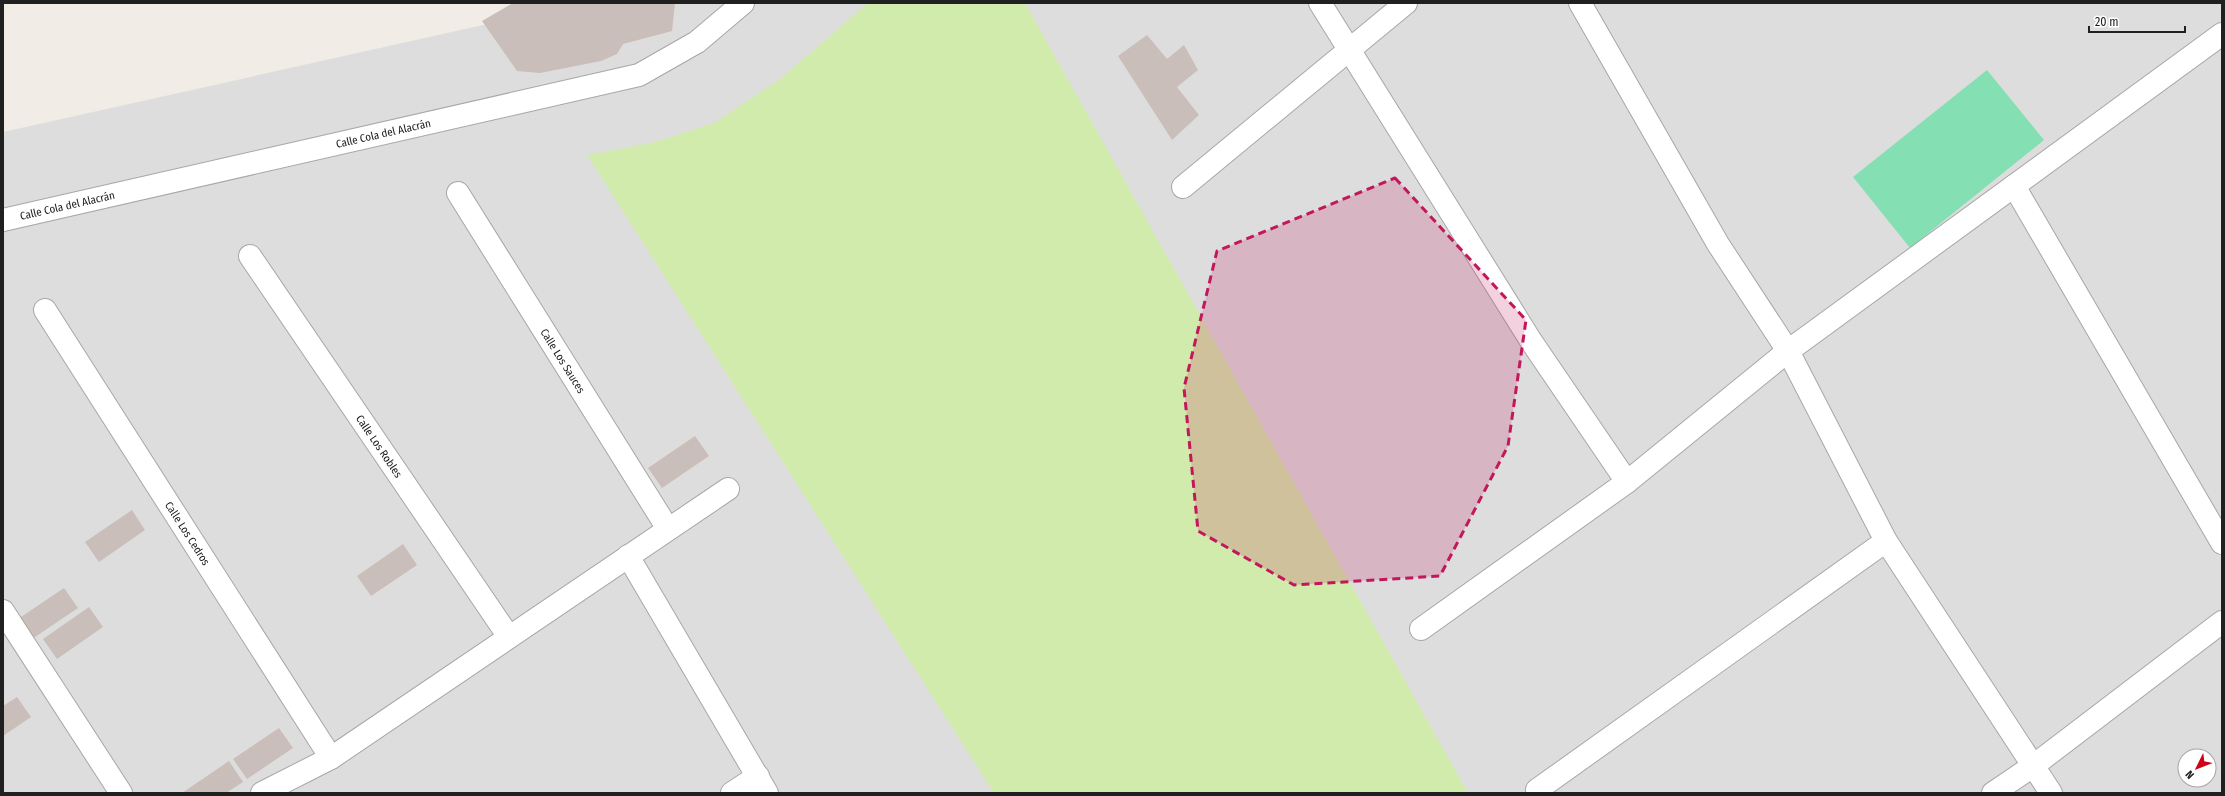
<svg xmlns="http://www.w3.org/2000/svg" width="2225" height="796" font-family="'Fira Sans Condensed',sans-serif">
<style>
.residential{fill:#dedddd;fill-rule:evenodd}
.grass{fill:#d1ebac}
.pitch{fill:#84e0b3}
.building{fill:#c9beb9}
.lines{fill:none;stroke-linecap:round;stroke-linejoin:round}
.minor-casing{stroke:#a7a7a7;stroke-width:24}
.minor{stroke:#fff;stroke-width:22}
.marked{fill:#c2185b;fill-opacity:0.2;stroke:#c2185b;stroke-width:3;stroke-dasharray:8 5;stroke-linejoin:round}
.labels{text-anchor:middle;stroke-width:3;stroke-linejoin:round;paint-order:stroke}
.street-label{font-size:11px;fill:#202020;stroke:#fff}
</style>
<rect width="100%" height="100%" fill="#f1ece6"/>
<path class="residential" d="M582 3H2222V793H3V132ZM2185 756H2209V780H2185Z"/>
<path class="grass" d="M868 3H1025L1468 793H994L587 155 655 142 714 123 780 79Z"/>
<path class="pitch" d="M1987 70 2044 140 1910 248 1853 177Z"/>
<path class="building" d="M513 3H675L672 31 623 44 617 54 601 61 540 73 517 71 482 21Z
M1147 35 1167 59 1184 45 1198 70 1177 87 1199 115 1172 140 1118 56Z
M695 436 709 456 662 488 648 468Z
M132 510 145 530 99 562 85 542Z
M403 544 417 565 371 596 357 576Z
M64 588 78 608 32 639 18 619Z
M89 607 103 627 57 659 43 639Z
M17 697 31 717 3 736V706Z
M279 728 293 748 247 779 233 759Z
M229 761 243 782 226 793H182Z"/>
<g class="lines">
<defs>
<g id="minor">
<path d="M1320 3 1531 341 1627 482"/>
<path d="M1580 3 1718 244 1788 351 1886 541 2051 793"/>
<path d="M2014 186 2222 543"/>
<path d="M1183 187 1406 3"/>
<path id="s1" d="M458 193 668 529"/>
<path id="s2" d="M3 220 639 75 697 42 743 3"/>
<path id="s3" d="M250 256 509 637"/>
<path id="s4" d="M45 310 331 758"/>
<path d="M628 556 767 793"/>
<path d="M3 611 121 793"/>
<path d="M1421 629 1627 482 1788 351 2222 34"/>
<path d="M1537 790 1886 541"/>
<path d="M262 793 331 758 728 489"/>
<path d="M732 793 758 776"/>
<path d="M1993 793 2033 766 2222 622"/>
</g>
</defs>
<use href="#minor" class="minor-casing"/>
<use href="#minor" class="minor"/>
</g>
<path class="marked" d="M1395 178 1526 320 1508 446 1440 576 1294 585 1198 531 1184 388 1217 251Z"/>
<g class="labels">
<g class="street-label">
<text dy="4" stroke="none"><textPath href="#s2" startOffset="390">Calle Cola del Alacrán</textPath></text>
<text dy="4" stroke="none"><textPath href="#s2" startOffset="66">Calle Cola del Alacrán</textPath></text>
<text dy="4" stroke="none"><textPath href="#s1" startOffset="198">Calle Los Sauces</textPath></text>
<text dy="4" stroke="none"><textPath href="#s3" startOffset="230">Calle Los Robles</textPath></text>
<text dy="4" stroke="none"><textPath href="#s4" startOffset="265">Calle Los Cedros</textPath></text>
</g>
</g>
<rect width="2225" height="796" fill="none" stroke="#202020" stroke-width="8"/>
<g transform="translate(2197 768) rotate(227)"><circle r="19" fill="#ffffff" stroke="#a6a6a6"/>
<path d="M0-3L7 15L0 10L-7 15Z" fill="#d00015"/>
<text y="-6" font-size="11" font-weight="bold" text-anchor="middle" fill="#202020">N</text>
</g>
<path d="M2089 26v6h96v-6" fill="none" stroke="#202020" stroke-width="2"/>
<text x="2095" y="26" font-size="12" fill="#202020" stroke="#ffffff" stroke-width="3" paint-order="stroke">20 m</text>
</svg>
